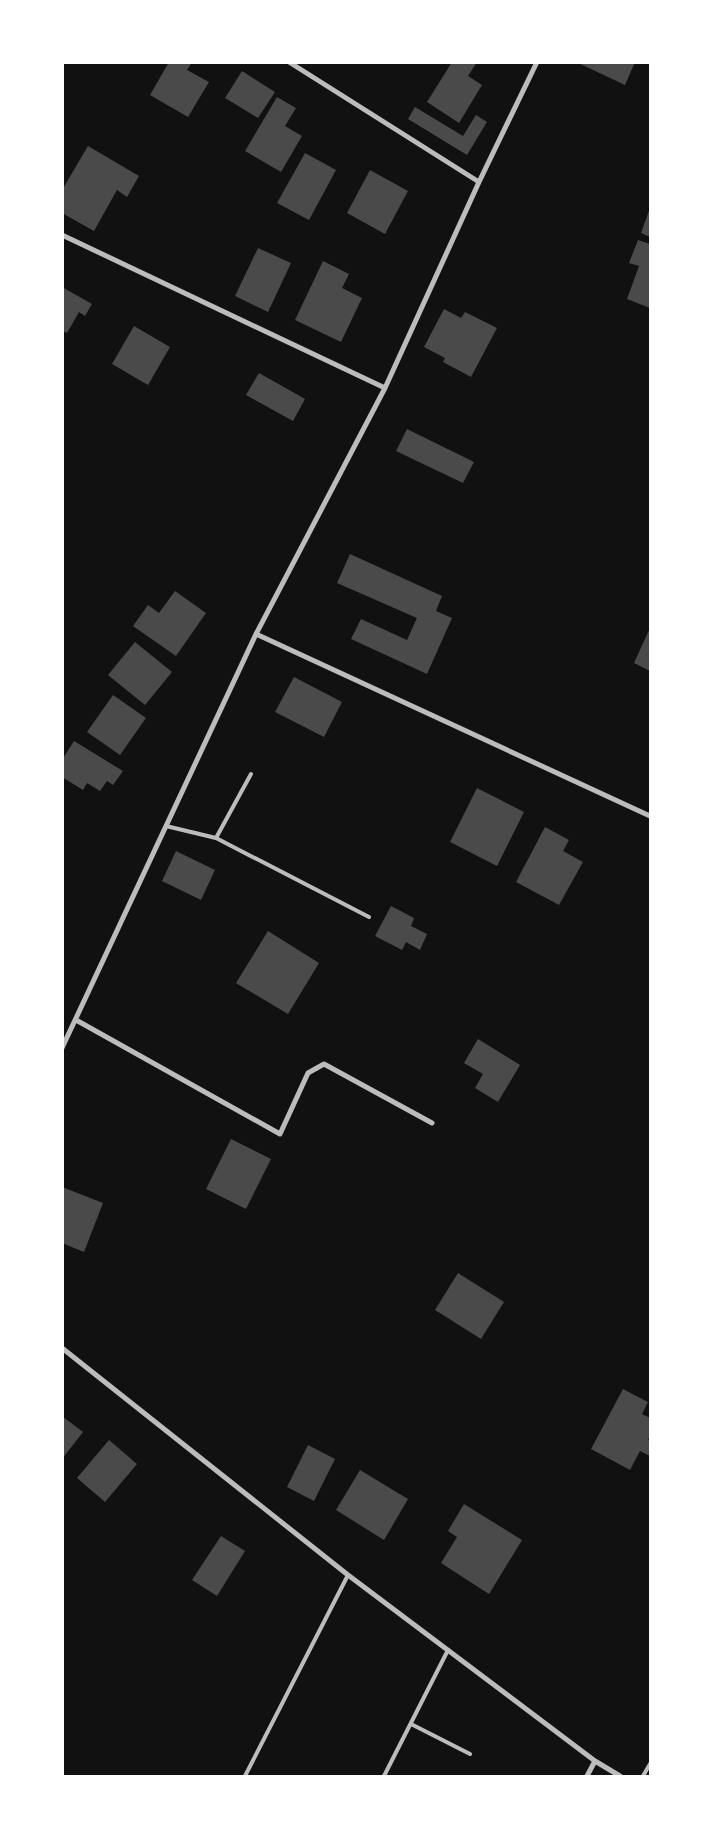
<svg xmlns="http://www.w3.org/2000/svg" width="713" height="1839" font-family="Raleway,sans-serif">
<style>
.building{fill:#4a4a4a}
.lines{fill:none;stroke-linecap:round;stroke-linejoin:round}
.service{stroke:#bcbcbc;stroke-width:4}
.minor{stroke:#bcbcbc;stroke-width:5}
</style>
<rect width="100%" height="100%" fill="#111"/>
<path class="building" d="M169 62H192L187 70 209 82 188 117 150 95Z
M452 62H477L468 76 482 85 459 123 427 102Z
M576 62H635L625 85Z
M242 71 275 92 258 118 225 98Z
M277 97 296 108 285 126 302 136 281 172 245 151Z
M415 107 463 136 476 115 487 122 467 155 408 119Z
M88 146 139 176 127 197 117 190 94 231 62 213V190Z
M305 153 336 170 309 220 277 203Z
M370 170 408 191 385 234 347 213Z
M650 208V237L641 233Z
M638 240 650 244V308L627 299 639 266 629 263Z
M258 248 291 263 268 312 235 296Z
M323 261 349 274 342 288 362 298 341 342 295 320Z
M62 287 92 304 85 316 79 312 67 333 62 331Z
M444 309 461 318 465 312 497 328 471 377 443 362 445 358 424 347Z
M134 326 170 347 148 385 112 364Z
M259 373 305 399 293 421 246 395Z
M407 429 474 462 463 483 396 451Z
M350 554 442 596 436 611 452 618 427 674 351 639 361 619 407 640 417 618 337 583Z
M175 591 206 613 176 656 133 626 148 605 159 613Z
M650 628V671L634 663Z
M135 642 172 672 145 705 108 675Z
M294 677 342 702 324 737 275 712Z
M113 695 146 718 120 755 87 732Z
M74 741 123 771 113 785 107 781 100 791 87 783 83 790 62 777V760Z
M477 788 524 812 497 866 450 842Z
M545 827 569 840 563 851 583 862 559 905 516 882Z
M176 851 215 870 201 900 162 881Z
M391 906 414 918 411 926 427 934 420 950 406 942 402 950 375 936Z
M268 931 319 963 288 1014 236 983Z
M478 1039 520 1065 498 1102 475 1088 483 1074 464 1063Z
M231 1139 271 1159 246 1209 206 1189Z
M62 1187 103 1203 84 1252 62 1243Z
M458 1273 504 1302 481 1339 435 1310Z
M623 1389 648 1402 642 1414 650 1418V1436L648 1440 650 1441V1456L640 1451 630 1470 591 1449Z
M62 1416 83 1432 62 1459Z
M109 1440 137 1464 105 1502 77 1478Z
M308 1445 335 1459 314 1501 287 1487Z
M360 1470 408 1499 384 1540 336 1510Z
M464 1504 522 1540 489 1594 441 1563 457 1537 448 1531Z
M221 1536 245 1551 217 1596 192 1580Z"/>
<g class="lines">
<path class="service" d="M166 826 216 838 369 917
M216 838 251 774
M411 1724 470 1754
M245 1776 348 1575
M384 1776 448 1650
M643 1776 650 1764"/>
<path class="minor" d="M289 62 479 182
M62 235 385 388
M256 634 650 816
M76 1020 280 1134 308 1073 324 1064 432 1123
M62 1048 256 634 385 388 479 182 537 62
M62 1348 348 1575 595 1761 620 1776
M587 1776 595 1761"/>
</g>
<rect width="713" height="1839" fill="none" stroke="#ffffff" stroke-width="128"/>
</svg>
